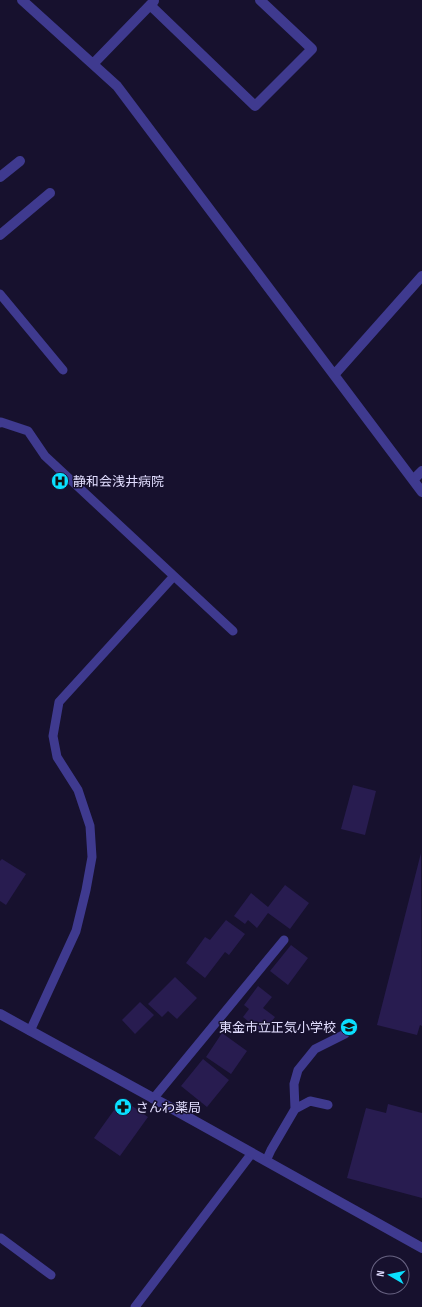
<svg xmlns="http://www.w3.org/2000/svg" width="422" height="1307" font-family="'Sofia Sans Condensed','Noto Sans JP',sans-serif">
<style>
.building{fill:#281c50}
.lines{fill:none;stroke-linecap:round;stroke-linejoin:round}
.lane{stroke:#3f3a8f;stroke-width:9}
.street{stroke:#3f3a8f;stroke-width:10}
.labels{text-anchor:middle;stroke-width:3;stroke-linejoin:round;paint-order:stroke}
.poi-label{font-size:13px;fill:#e2deff;stroke:#17112e;text-anchor:start}
</style>
<rect width="100%" height="100%" fill="#17112e"/>
<path class="building" d="M353 785 376 791 365 835 341 829Z
M421 853 422 1026 420 1025 417 1035 377 1025Z
M2 859 26 874 6 905 0 901V861Z
M285 885 309 903 290 929 268 913 257 928 248 920 245 924 234 916 251 893 268 907Z
M226 920 245 934 229 955 225 952 205 978 186 963 205 937 210 940Z
M291 945 308 958 288 985 270 971Z
M175 977 197 998 177 1019 168 1011 162 1017 148 1004Z
M258 986 272 997 263 1008 275 1017 263 1033 243 1017 249 1009 244 1005Z
M140 1002 154 1015 135 1034 122 1020Z
M222 1033 247 1051 231 1074 206 1057Z
M203 1059 229 1080 207 1107 181 1086Z
M122 1099 148 1117 120 1156 94 1138Z
M388 1104 422 1113V1198L347 1178 366 1108 386 1113Z"/>
<g class="lines">
<path class="lane" d="M0 294 63 370
M0 423 1 422 28 431 45 456 233 631
M30 1031 76 931 86 890 92 857 90 826 78 790 57 757 53 736 59 702 174 576
M153 1099 284 940
M295 1109 310 1101 328 1105
M266 1161 271 1150 295 1109 294 1084 298 1070 315 1049 345 1034
M1 1238 51 1275
M135 1307 252 1153"/>
<path class="street" d="M22 0 117 86 422 492
M150 5 255 106 312 49 260 0
M93 64 154 1
M0 177 20 161
M0 235 50 193
M334 375 422 276
M413 480 422 471
M0 1014 173 1109 422 1248"/>
</g>
<defs>
<symbol id="hospital-disc" viewBox="-11 -11 22 22"><circle r="9.5" fill="#0adfff" stroke="#17112e"/><path d="M-5-5h3v3.5h4V-5h3V5h-3V1.5h-4V5h-3Z" fill="#111"/></symbol>
<symbol id="school-disc" viewBox="-11 -11 22 22"><circle r="9.5" fill="#0adfff" stroke="#17112e"/><path d="M0-5L7-2L0 1L-7-2ZM-4 1L0 2.5L4 1V4Q0 6-4 4Z" fill="#111"/></symbol>
<symbol id="pharmacy-disc" viewBox="-11 -11 22 22"><circle r="9.5" fill="#0adfff" stroke="#17112e"/><path d="M-2-6h4v4h4v4h-4v4h-4v-4h-4v-4h4Z" fill="#111"/></symbol>
</defs>
<g fill-rule="evenodd">
<use href="#hospital-disc" x="50" y="471" width="20" height="20"/>
<use href="#school-disc" x="339" y="1017" width="20" height="20"/>
<use href="#pharmacy-disc" x="113" y="1097" width="20" height="20"/>
</g>
<g class="labels">
<g class="poi-label">
<text x="73" y="486">静和会浅井病院</text>
<text x="336" y="1032" text-anchor="end">東金市立正気小学校</text>
<text x="136" y="1112">さんわ薬局</text>
</g>
</g>
<g transform="translate(390 1275) rotate(279)"><circle r="19" fill="#17112e" stroke="#686382"/>
<path d="M0-3L7 15L0 10L-7 15Z" fill="#0adfff"/>
<text y="-6" font-size="11" font-weight="bold" text-anchor="middle" fill="#e2deff">N</text>
</g>
</svg>
